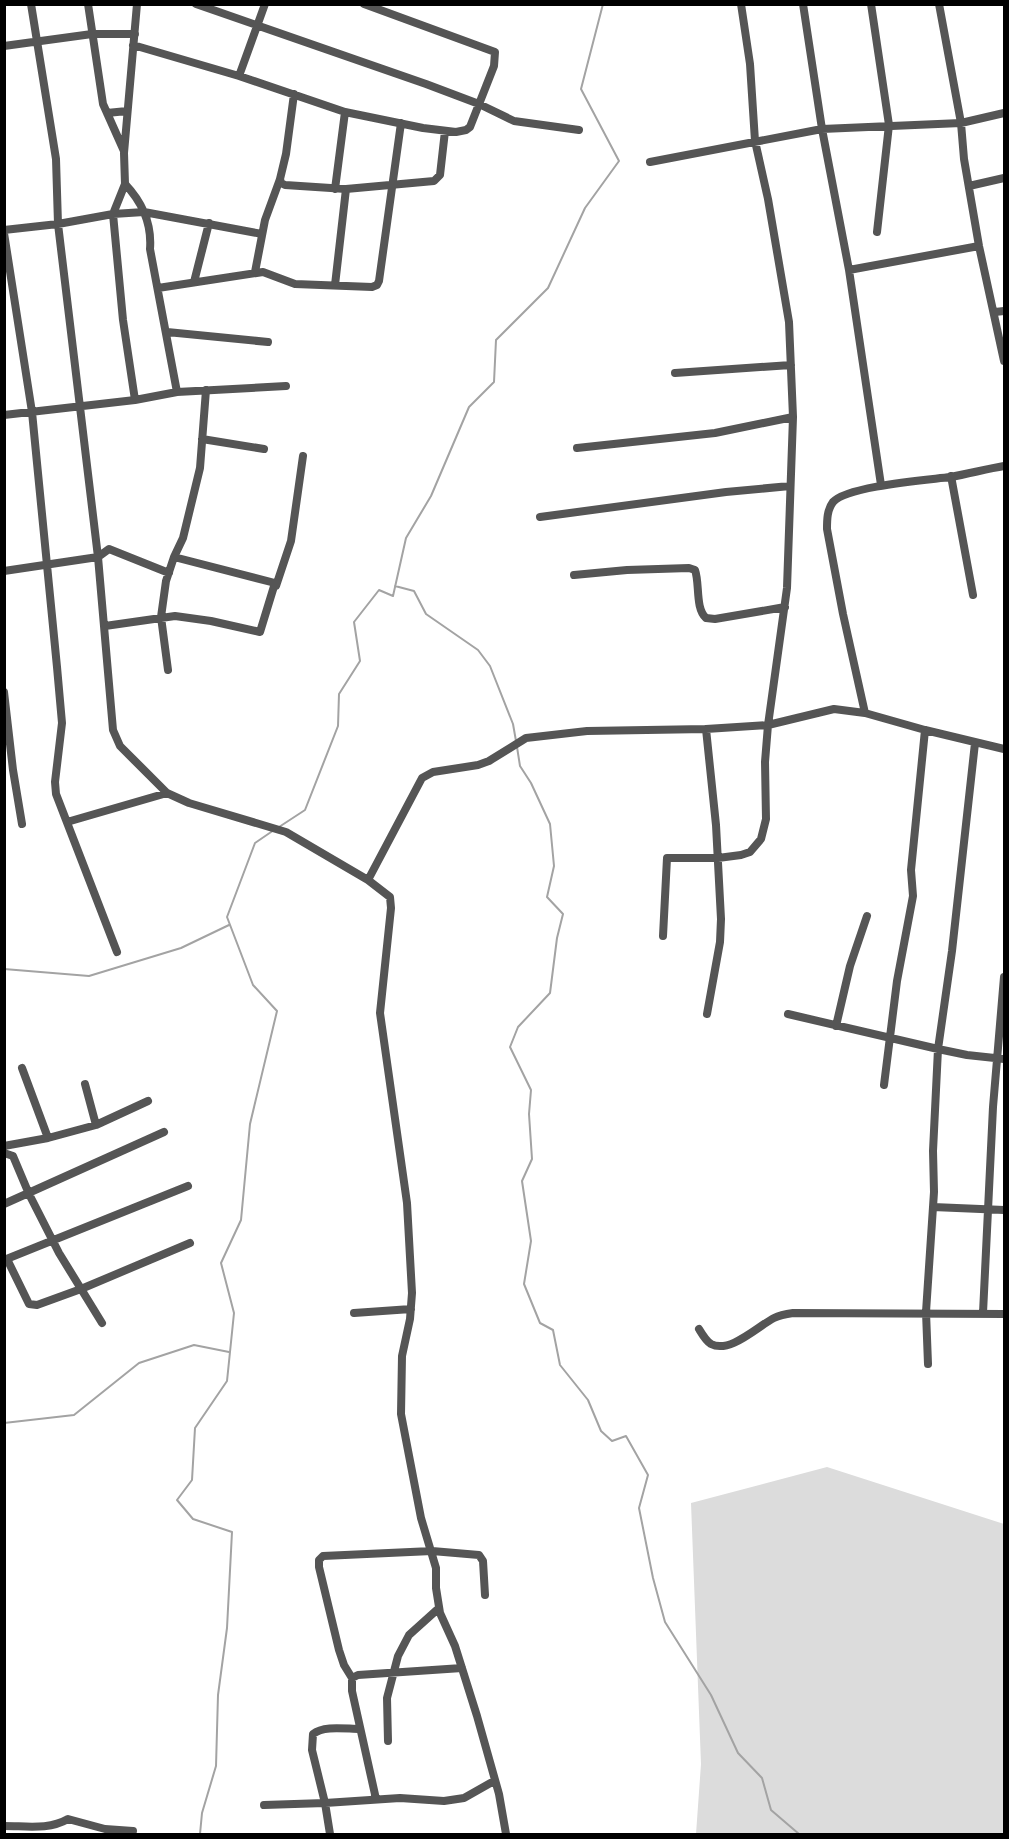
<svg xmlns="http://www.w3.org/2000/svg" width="1009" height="1839" font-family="'Source Sans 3',sans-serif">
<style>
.green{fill:#dcdcdc}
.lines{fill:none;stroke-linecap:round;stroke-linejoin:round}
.stream{stroke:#a3a3a3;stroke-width:2}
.minor{stroke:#555;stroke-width:8}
</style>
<rect width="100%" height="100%" fill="#fff"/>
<path class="green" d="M827 1467 1004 1524V1834H696L701 1764 691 1503Z"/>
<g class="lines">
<path class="stream" d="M395 586 414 591 426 614 478 650 490 666 513 724 516 741
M517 747 520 766 531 783 550 824 554 866 547 897 563 914 557 938 550 993 518 1027 510 1047 531 1090 529 1114 532 1159 522 1181 531 1241 524 1284 540 1323 553 1330 560 1365 588 1400 601 1431 612 1441 626 1436 648 1475 639 1508 653 1578 665 1622 711 1695 738 1753 762 1778 771 1810 799 1834
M279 827 305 810 338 726 339 694 360 661 354 622 379 590 393 596 406 538 431 496 469 407 494 382 496 340 548 288 585 208 619 161 581 89 603 4
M4 969 89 976 181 948 229 925
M4 1423 74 1415 139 1363 194 1345 229 1352
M200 1834 202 1813 216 1766 218 1695 227 1628 232 1532 193 1519 177 1500 192 1480 195 1428 227 1381 234 1313 221 1263 241 1220 250 1124 277 1011 253 985 227 917 255 843 274 830"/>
<path class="minor" d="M31 4 56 159 58 224 98 557 113 730 120 746 167 793 189 803 286 832 368 880 390 897 391 908 380 1013 407 1203 412 1293 410 1319 402 1356 401 1414 421 1518 436 1568V1588L440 1613 455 1646 477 1716 499 1794 506 1834
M88 4 103 104 124 151
M196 4 426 84 479 104 514 121 579 130
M803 4 822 129 849 270 881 485
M871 4 889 125 877 232
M939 4 961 123 964 159 979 246 1004 361
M133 45 239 76 345 112 423 128 456 132 466 130 470 127 494 66 495 52 364 4
M4 46 92 34H135
M239 76 265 4
M294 94 286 154 280 179 281 183 285 185 346 189 434 181 440 175 445 131
M107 113 127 111
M650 162 822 129 961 123 1004 113
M969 186 1004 178
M335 189 345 112
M4 230 58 224 113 214 125 184 124 153 137 4
M4 233 32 412 57 667 62 723 55 782 56 794 117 952
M849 270 979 246
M255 272 265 220 280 179
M194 282 209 223
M335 285 346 189
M158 288 263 272 295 284 372 287 377 285 379 281 401 123
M995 312 1004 311
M167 332 268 342
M675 373 791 365
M177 392 286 386
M135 400 123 320 113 214 144 212 262 234
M4 415 135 400 177 392 150 249C152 223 142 202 125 184
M202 439 264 449
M577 448 715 433 793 417
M951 476 973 595
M540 517 726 492 790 486
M4 571 98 557 109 549 169 573
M574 575 627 570 689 568 695 570C700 584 695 608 706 618L715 619 785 607
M276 586 291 541 303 456
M105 626 175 616 211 621 260 632 275 583 174 557
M168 670 161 617 166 581 174 557 183 538 200 468 206 390
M4 692 13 770 22 824
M865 713 843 614 827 529C827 520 827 510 833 502 847 486 927 480 950 477 968 474 986 469 1004 466
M706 729 716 825 721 919 720 942 707 1014
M67 822 167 793
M368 880 422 778 433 772 478 765 489 761 526 738 587 731 706 729 768 725 834 709 865 713 925 730 1004 749
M663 936 667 858H718L741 855 750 852 761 839 766 819 765 762 768 725 787 588 793 417 789 322 768 199 755 141 750 64 741 4
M788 1014 938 1049 967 1055 1004 1059
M836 1026 850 966 867 916
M22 1068 48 1138
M85 1084 96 1125
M884 1085 897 981 913 896 911 870 925 730
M4 1146 48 1138 96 1125 148 1101
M4 1153 13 1156 29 1194 59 1253 102 1323
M4 1204 164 1132
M933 1207 1004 1210
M7 1259 29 1304 37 1305 81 1289 190 1243
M4 1260 188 1186
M354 1313 411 1309
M983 1313 993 1107 1004 977
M699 1329C702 1334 706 1341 711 1344 730 1354 758 1326 774 1318 780 1315 786 1314 793 1313L1004 1314
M928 1364 926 1312 934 1192 933 1151 938 1049 952 951 975 743
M352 1678 344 1665 339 1650 319 1567V1560L323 1556 432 1551 479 1555 483 1561 485 1595
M388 1741 387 1698 398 1656 409 1635 439 1608
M376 1799 352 1691V1678L358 1675 462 1668
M264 1805 325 1803 312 1750 313 1734C324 1725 346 1729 360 1729
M4 1826C27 1826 49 1830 68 1819L105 1829 133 1831
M330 1834 325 1803 400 1798 444 1801 464 1798 494 1781"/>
</g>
<rect width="1009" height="1839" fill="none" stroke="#000000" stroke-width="12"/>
</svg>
